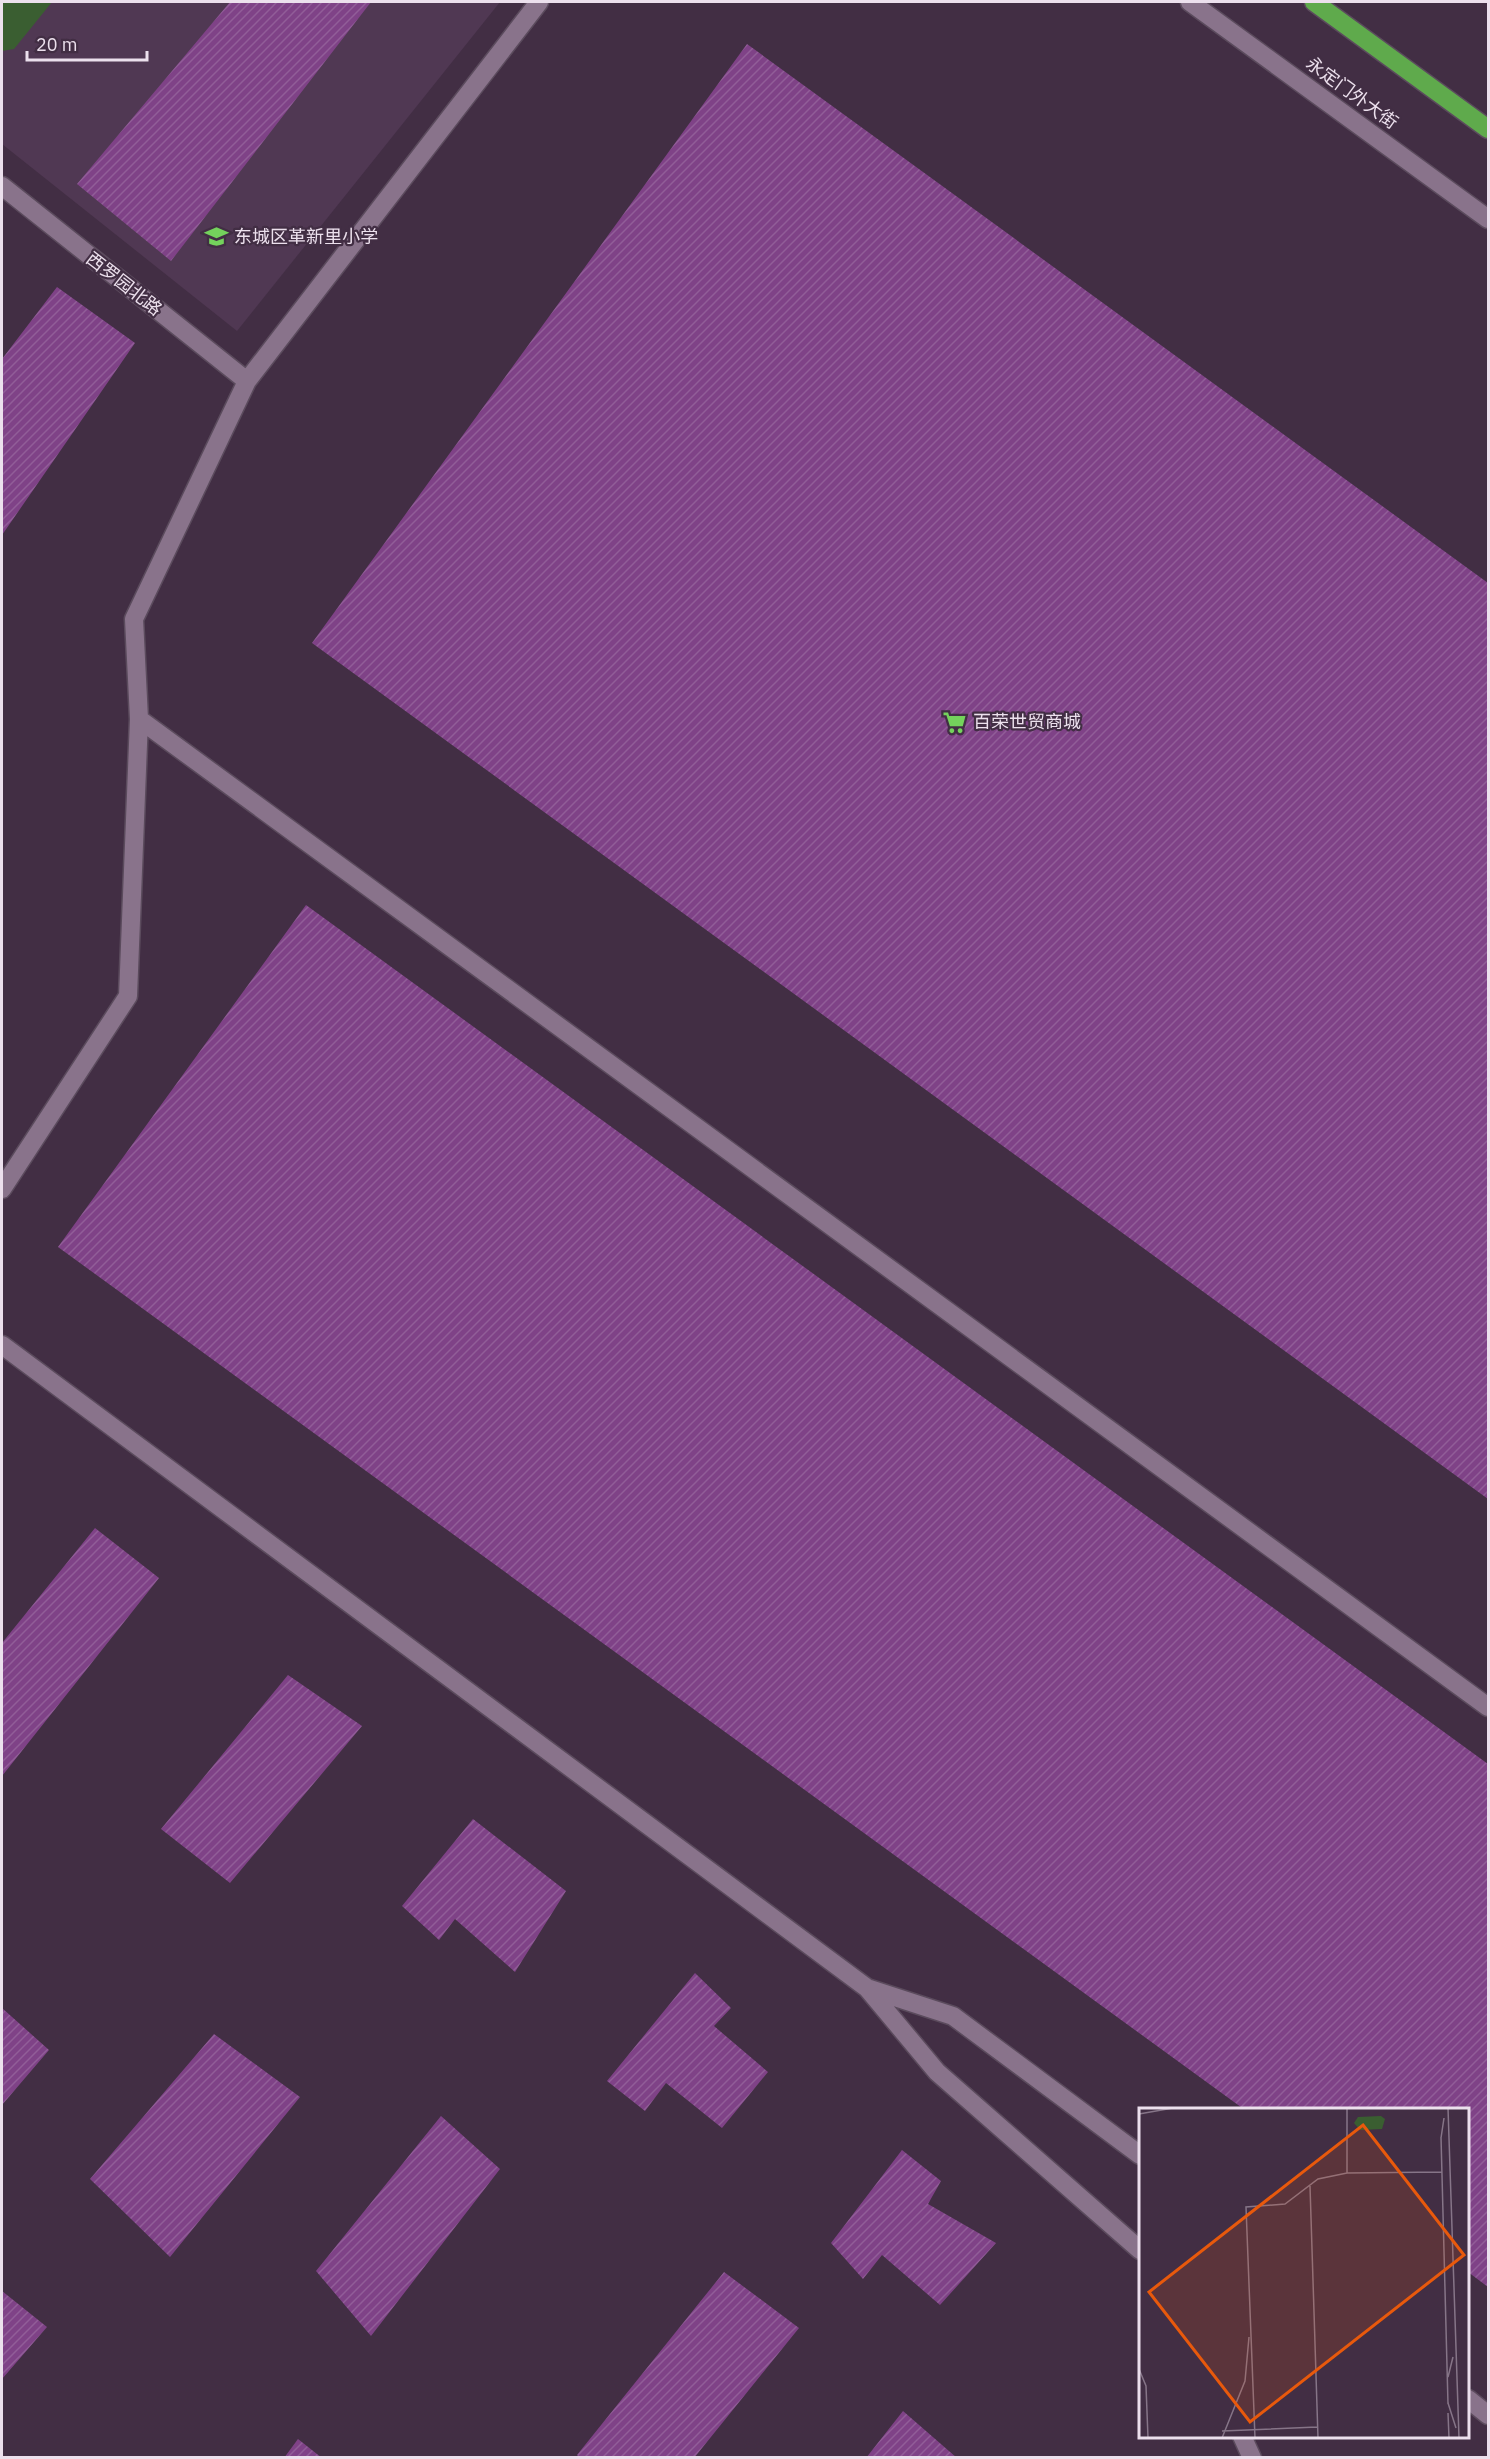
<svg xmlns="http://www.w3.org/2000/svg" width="1490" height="2459" font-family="'IBM Plex Sans','Noto Sans SC',sans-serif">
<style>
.built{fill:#503853}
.garden{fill:#3a5e31}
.building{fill:url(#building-hatch)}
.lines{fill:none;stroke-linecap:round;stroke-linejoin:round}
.minor-casing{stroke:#5b4b5d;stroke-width:21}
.highway-casing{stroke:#5b4b5d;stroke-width:21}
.minor{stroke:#89738b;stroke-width:18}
.highway{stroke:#5faa4c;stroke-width:18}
.labels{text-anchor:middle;stroke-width:4.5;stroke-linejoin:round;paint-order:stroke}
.street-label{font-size:18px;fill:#ece0ed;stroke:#422e44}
.poi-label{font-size:18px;fill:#ece0ed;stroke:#422e44;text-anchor:start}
.inset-road{fill:none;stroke:#867588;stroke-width:1.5}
.view{fill:#e8590c;fill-opacity:0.15;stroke:#e8590c;stroke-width:3}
.inset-edge{fill:none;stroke:#ece0ed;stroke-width:3}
</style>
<defs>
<pattern id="building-hatch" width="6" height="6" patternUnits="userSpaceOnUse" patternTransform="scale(1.5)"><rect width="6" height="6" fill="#7f4287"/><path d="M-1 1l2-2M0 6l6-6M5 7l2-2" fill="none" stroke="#915d98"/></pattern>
</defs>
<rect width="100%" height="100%" fill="#422e44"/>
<path class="built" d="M2 2H500L237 331 2 144Z"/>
<path class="garden" d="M2 2H52L14 49 2 51Z"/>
<path class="building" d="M230 2H371L171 261 77 184Z
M747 44 1488 583V1499L312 643Z
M57 287 135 343 2 535V359Z
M306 905 1488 1764V2287L1468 2272V2110H1245L58 1247Z
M95 1528 159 1578 2 1776V1643Z
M288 1675 362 1726 230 1883 161 1829Z
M473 1819 566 1891 515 1972 455 1919 439 1940 402 1906Z
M695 1973 731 2008 714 2026 768 2072 722 2128 666 2083 645 2111 607 2081Z
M2 2008 49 2050 2 2105Z
M214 2034 300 2097 170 2257 90 2179Z
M441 2116 500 2169 371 2336 316 2271Z
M902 2150 941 2181 928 2204 996 2243 940 2305 882 2255 863 2279 831 2243Z
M724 2272 799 2328 694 2458H580L577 2455Z
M2 2291 47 2327 2 2379Z
M903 2411 957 2458H866Z
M298 2439 322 2458H284Z"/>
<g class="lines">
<defs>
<path id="minor" d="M1190 2 1488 219
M2 186 247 381
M139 719 1488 1707
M2 1189 128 996 139 719 134 619 247 381 539 2
M2 1345 867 1988 953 2016 1140 2155
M867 1988 937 2072 1140 2250
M1468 2399 1488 2415
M1242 2436 1252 2458"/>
<path id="highway" d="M1314 2 1488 129"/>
</defs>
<use href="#minor" class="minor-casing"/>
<use href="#highway" class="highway-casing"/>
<use href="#minor" class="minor"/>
<use href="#highway" class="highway"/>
</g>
<defs>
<symbol id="school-bare" viewBox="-9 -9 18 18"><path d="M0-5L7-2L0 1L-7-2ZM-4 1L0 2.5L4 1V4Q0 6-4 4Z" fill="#74d25c" stroke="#422e44" stroke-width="2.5" paint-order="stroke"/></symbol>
<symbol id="supermarket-bare" viewBox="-9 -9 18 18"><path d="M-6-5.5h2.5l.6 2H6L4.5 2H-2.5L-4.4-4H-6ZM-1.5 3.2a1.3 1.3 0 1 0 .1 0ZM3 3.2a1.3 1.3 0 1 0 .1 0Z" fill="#74d25c" stroke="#422e44" stroke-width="2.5" paint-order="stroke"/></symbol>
</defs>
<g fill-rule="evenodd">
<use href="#school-bare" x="200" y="220" width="33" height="33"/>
<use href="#supermarket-bare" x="938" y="706" width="33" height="33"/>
</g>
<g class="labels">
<g class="street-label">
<text transform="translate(1352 93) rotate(36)" y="6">永定门外大街</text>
<text transform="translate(124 284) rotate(38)" y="6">西罗园北路</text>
</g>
<g class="poi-label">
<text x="234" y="243">东城区革新里小学</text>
<text x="973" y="728">百荣世贸商城</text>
</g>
</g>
<g transform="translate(1139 2108)">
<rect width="330" height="330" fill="#422e44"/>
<path d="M242 8 246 11 243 21 221 22 215 15 219 9Z" fill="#3a5e31"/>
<path class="inset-road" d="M309 0 320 330M0 6 34 0M302 29 309 296M302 30 305 10M208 65V0M171 78 179 330M0 261 7 278 9 330M309 269 314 249M309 295 317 320M309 305 310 330M83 323 178 319M83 330 106 273 110 229M116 330 107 99 146 96 179 71 208 65 303 64"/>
<path class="view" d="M224 17 325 147 111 314 10 184Z"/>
<rect width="330" height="330" class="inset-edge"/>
</g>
<rect width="1490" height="2459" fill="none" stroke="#ece0ed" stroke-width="6"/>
<path d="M27 51v9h120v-9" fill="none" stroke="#ece0ed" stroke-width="3"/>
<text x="36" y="51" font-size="18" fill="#ece0ed" stroke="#422e44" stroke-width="4.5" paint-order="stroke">20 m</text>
</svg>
